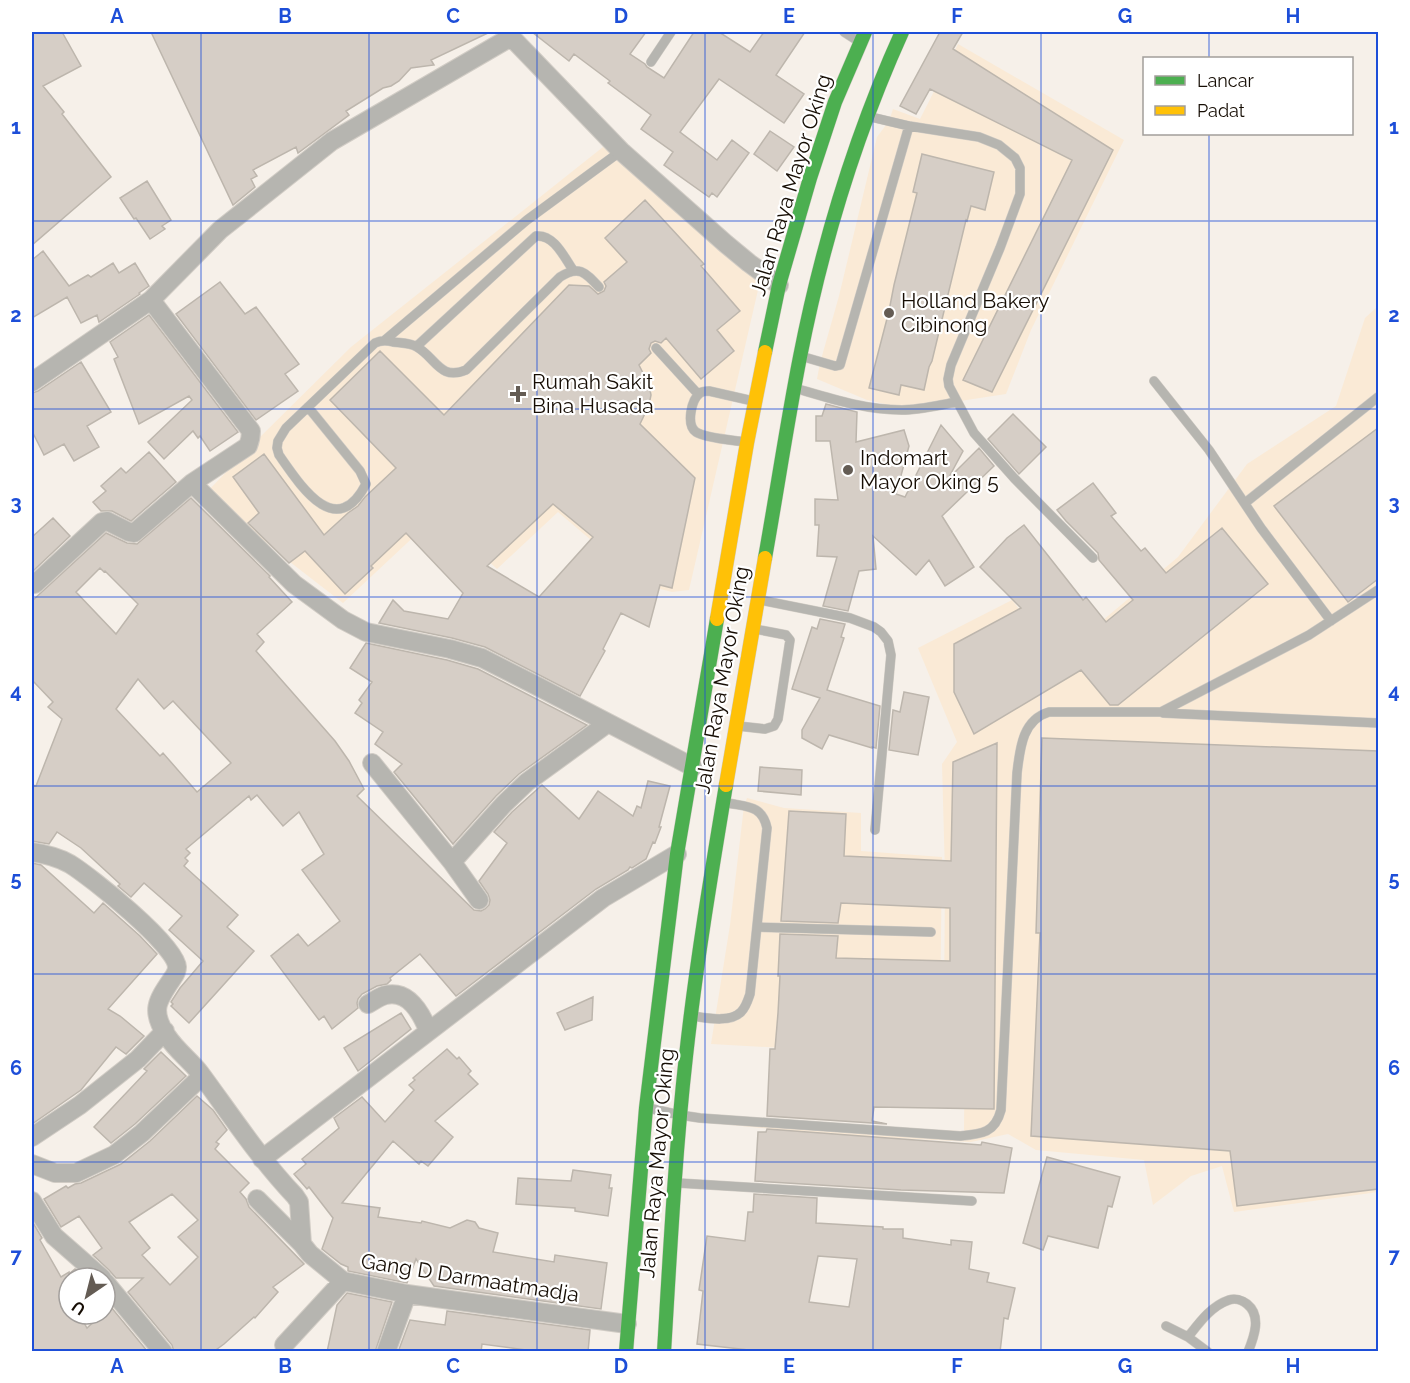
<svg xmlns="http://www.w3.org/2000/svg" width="1410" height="1383" font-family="Raleway,sans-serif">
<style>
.built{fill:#faead6}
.building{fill:#d6cec6;stroke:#bdb6ad;stroke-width:1.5;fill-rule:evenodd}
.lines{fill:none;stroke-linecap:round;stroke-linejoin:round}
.lane-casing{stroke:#d1ccc5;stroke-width:10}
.street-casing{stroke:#d1ccc5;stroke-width:20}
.fast-casing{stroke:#d1ccc5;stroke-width:15}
.slow-casing{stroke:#d1ccc5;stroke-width:15}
.lane{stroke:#b6b5b0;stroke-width:9}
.street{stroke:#b6b5b0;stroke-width:18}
.fast{stroke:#4caf50;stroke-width:14}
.slow{stroke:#ffc107;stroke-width:14}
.grid{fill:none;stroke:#1d4ed8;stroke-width:1.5;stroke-opacity:0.55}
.poi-dot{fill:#645c54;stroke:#fff;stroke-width:2}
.labels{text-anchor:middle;stroke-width:4.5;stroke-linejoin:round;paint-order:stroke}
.street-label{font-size:21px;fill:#160d04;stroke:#fff}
.poi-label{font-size:21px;fill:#160d04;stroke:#fff;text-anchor:start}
.neatline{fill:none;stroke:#1d4ed8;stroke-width:2}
.grid-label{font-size:20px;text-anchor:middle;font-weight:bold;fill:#1d4ed8}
</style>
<rect width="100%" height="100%" fill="#f6f0e9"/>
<path class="built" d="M958 44 1124 140 1031 330 1006 394 908 409 867 400 817 379 820 363 839 296 877 137 889 121 893 109 920 119Z
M603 147 761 277 689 590 672 592 644 585 558 512 497 569 438 514 343 603 290 562 206 493 255 442 351 347Z
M1378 306V1192L1234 1212 1222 1166 1191 1176 1153 1205 1144 1160 1036 1150 1008 1134 971 1142 823 1134 700 1122 964 1131 965 1014 944 1011 945 874 942 764 957 742 918 648 1012 600 1058 658 1178 557 1247 464 1336 406 1365 318Z
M747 798 784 808 861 813V851L942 857 940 1011 857 1052 711 1044 730 925 744 806Z"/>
<path class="building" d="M32 32H62L81 66 43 86 64 112 62 114 111 177 32 245Z
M151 32H490L431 60 434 65 411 68 399 81 391 86 383 88 346 111 349 115 298 153 296 147 253 170 257 176 251 179 255 187 233 205Z
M532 32H646L630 54 645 64 647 67 664 78 694 32H719L750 52 764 32H805L776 75 804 94 784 123 719 79 680 132 717 160 732 140 749 153 717 197 712 193 709 197 664 165 673 152 641 129 651 115 608 83 610 81 574 54 569 61Z
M940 32H963L953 49 1113 150 992 392 963 380 1072 160 930 89 916 114 900 106Z
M770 131 794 147 777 171 754 154Z
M922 154 994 172 985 210 971 206 967 221 966 220 932 361 929 367 924 390 901 385 899 395 869 388 889 311 894 285 917 193 913 192Z
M147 181 171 220 162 226 165 229 150 239 136 218 134 219 120 198Z
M645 200 704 264 701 266 740 311 717 330 734 351 701 379 666 338 661 343 655 341 651 343 649 349 651 353 639 365 649 385 651 395 649 405 640 424 695 478 672 588 660 585 649 627 621 613 603 649 605 651 580 696 485 647 452 638 379 623 393 600 404 611 448 619 463 593 406 533 371 566 373 568 345 594 305 551 289 563 248 523 259 513 233 477 264 454 324 535 348 513 358 506 365 497 396 468 330 400 380 351 444 415 569 285 589 286 598 294 604 291 606 286 604 282 627 262 605 238ZM553 504 593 537 539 597 487 566Z
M43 251 69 286 88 275 91 277 113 263 119 273 135 263 149 286 139 293 140 294 99 322 97 315 81 323 67 297 32 318V260Z
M220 282 245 314 256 307 299 364 285 374 298 391 256 420 176 314Z
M149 315 238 432 210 451 200 436 198 438 193 431 164 459 148 442 192 400 189 396 139 424 114 359 118 357 110 342Z
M81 362 111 412 87 426 99 447 74 461 64 444 44 455 32 431V393L38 391Z
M826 404 857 412 856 442 904 430 909 446 896 494 905 497 941 425 963 451 948 479 979 448 994 466 942 516 974 567 945 586 929 560 916 575 873 536 876 569 859 571 848 611 823 606 837 557 817 556 819 525H815V499L838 500 830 441H816V416H822Z
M1013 414 1046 447 1019 474 988 439Z
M1378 428V579L1348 602 1274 506Z
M149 452 176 482 131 521 112 511H101L93 502 106 491 101 486 121 468 126 473Z
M1093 483 1116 513 1111 516 1141 551 1145 548 1166 573 1222 528 1268 584 1118 705H1110L1081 670 974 734 954 692V644L1021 608 980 567 1007 538 1024 525 1083 600 1086 597 1106 622 1133 600 1099 560 1098 553 1066 521 1057 510Z
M191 498 270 576 269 577 292 602 257 634 264 642 256 651 335 741 349 761 364 789 357 796 474 910 481 911 485 909 489 905 490 900 488 894 479 881 507 843 494 832 512 812 542 785 579 819 598 791 633 816 637 806 641 808 648 781 670 786 659 827H661L655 843 653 842 646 859 632 868 630 867 628 870 596 889 456 996 420 954 390 978 391 980 387 984 377 986 362 994 358 999 357 1003 358 1008 332 1029 324 1016 319 1020 271 956 298 934 308 946 340 921 302 870 324 854 299 812 283 826 257 795 251 800 249 796 186 849 190 853 185 858 188 861 184 866 238 915 227 927 254 951 189 1023 171 1006 173 1004 171 1002 180 988 203 961 169 930 182 916 144 883 131 897 118 886 120 884 81 848 57 832 49 844 32 841V785L36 786 62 719 48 707 53 702 32 680V601L106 533 127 543 137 544ZM100 568 104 572 105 571 138 604 116 634 76 592ZM138 679 164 709 173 701 231 763 197 792 163 753 160 756 116 709Z
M53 518 70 536 32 572V537Z
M820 619 845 624 841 637 844 638 827 690 880 706 876 748 872 747V748L829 735 822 749 802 738V730L820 698 792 689 812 627 817 629Z
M366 643 447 660 478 669 587 725 519 774 496 796 453 844 394 772 402 764 375 744 383 732 355 713 362 703 359 700 372 682 350 668Z
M904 692 929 697 918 755 889 750 893 710 900 712Z
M1042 738 1378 751V1189L1237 1206 1230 1151 1031 1136 1040 933H1036Z
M997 743 994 1109 874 1107 872 1121 887 1124 767 1116 770 1049H775L778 1013 780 976H778L780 934 838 936 836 958 950 961V908L841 903 838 923 781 921 789 811 846 814 844 856 951 861 953 762Z
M760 767 802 770 801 795 758 791Z
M32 863 41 865 94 913 103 903 140 936 157 954 108 1009 120 1016 144 1036 126 1054 116 1047 81 1090 32 1124Z
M593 997 592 1020 565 1030 557 1013Z
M401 1013 411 1029 358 1071 344 1048Z
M447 1049 457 1059 459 1057 471 1071 468 1074 478 1084 435 1121 453 1137 428 1166 421 1161 419 1164 393 1141 342 1203 380 1208 378 1217 421 1223 422 1221 450 1228 467 1220 475 1222 479 1228 498 1233 493 1252 554 1262 555 1255 607 1263 601 1309 434 1286 416 1259 407 1283 348 1271V1267L341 1264 322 1249 333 1218 309 1187 307 1189 294 1174 306 1164 302 1159 339 1128 334 1118 362 1097 385 1122 414 1090 409 1085 415 1080 413 1078Z
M161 1052 186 1076 135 1124 111 1143 94 1127 147 1071 144 1069Z
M197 1096 213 1110 227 1130 216 1142 219 1144 215 1149 249 1183 240 1192 246 1199 249 1207 304 1264 273 1287 278 1292 255 1318 254 1317 224 1344 213 1352H174L172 1345 128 1292 143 1278H116L109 1270 93 1255 102 1248 79 1216 61 1227 44 1199 66 1186 68 1188 75 1184 81 1183 121 1164 150 1141ZM172 1194 198 1220 178 1237 198 1257 170 1285 142 1255 150 1248 129 1222Z
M767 1129 942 1142 981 1145 982 1142 1012 1148 1004 1193 901 1190 755 1181 758 1132H766Z
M1047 1157 1120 1177 1112 1207 1108 1206 1098 1248 1048 1236 1043 1250 1023 1243Z
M573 1170 611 1175 609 1188H612L608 1216 575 1211V1208L516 1204 518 1178 571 1181Z
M754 1194 817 1198 816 1223 883 1227V1229H903V1238L951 1245V1240L972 1242 969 1269 989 1273 987 1282 1015 1288 1008 1319 1004 1318 1000 1352H767L697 1344 703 1291 699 1290 707 1236 745 1241 748 1212H753ZM818 1256 857 1259 849 1307 809 1302Z
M32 1221 42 1238 40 1240 61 1277 69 1272V1274L75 1269 85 1278H69V1314H79L87 1328 102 1314H105V1312L111 1307 148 1352H32Z
M347 1293 392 1302 375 1352H327L337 1305Z
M447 1311 590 1330 588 1352H540L482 1344 481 1352H398L410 1320 445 1325Z"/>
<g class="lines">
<defs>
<path id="lane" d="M844 32 858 41
M651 62 671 32
M871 117 909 126 979 137 999 145 1015 158 1020 168V194L1000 248 951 365 948 379 949 386 974 433 1014 478 1093 558
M385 340 527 220 621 151
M417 346 536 236C554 234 564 257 573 270
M656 348 698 394
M804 357 835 366 840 365 909 126
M1154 381 1209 450 1261 528 1331 621
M798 389C832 399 866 410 902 410 920 410 939 405 957 402
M308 407 360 471 366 484C336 542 300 485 279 455L277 448 278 441 286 428 375 343C381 340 386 340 393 342 401 343 411 343 417 347 436 358 440 381 466 370L560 277C579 265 585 272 599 287
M744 442C732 440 705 438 696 432 686 425 691 400 700 393 703 391 705 391 709 391L753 401
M1245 503 1378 397
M760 600 850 618 874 627 881 632 888 641 891 655 875 830
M1163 713 1378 723
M738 726 765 729 774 726 778 719 790 640 786 635 755 629
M757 927 931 932
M693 1016C707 1018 730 1023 741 1012 746 1007 748 1000 750 994L767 828C762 805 747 807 728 803
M648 1108 680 1115 700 1118 960 1136C982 1134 995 1133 1001 1110L1017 773C1020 749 1022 720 1049 712H1161L1309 635 1378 590
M678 1183 972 1201
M1166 1326 1188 1337 1208 1352
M1188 1337C1199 1323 1211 1306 1229 1300 1235 1298 1242 1300 1247 1304 1262 1316 1254 1337 1248 1352"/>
<path id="street" d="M32 382 151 300 220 230 332 141 511 37 621 151 726 244 749 263 779 285
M192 483 294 584 343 620 366 632 450 649 482 658 537 686 693 767
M35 584 102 522 107 521 129 532 134 533 192 483 248 446C250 441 251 437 251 431L151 300
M372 763 452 862 479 900
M32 852C45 854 58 857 70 864 91 877 176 945 177 967 177 972 175 975 172 979 157 1001 150 1011 167 1036 176 1050 190 1060 200 1073 231 1115 259 1158 295 1196L299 1202 302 1244 310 1254 343 1281 407 1294 627 1324
M452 862 504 804 527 782 608 723
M368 1004C374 1001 380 996 386 995 409 990 421 1013 428 1030
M32 1137 80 1105 138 1059 165 1031
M262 1159 603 898 677 854
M32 1164 55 1173H76L114 1155 142 1133 202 1076
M257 1199 302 1244
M32 1201 54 1236 102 1278
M105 1282 163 1352
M284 1345 343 1281
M386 1352 407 1294"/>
<path id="fast" d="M765 352 779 285 810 178 835 102 865 32
M765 558C777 491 787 423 800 357 822 245 855 136 902 32
M626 1352 646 1108 677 854 717 619
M664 1352C670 1253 675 1154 686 1056 696 965 711 875 726 785"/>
<path id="slow" d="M717 619 747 443 765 352
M726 785 765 558"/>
</defs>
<use href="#lane" class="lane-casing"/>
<use href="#street" class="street-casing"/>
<use href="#fast" class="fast-casing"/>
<use href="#slow" class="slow-casing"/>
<use href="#lane" class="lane"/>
<use href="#street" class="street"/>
<use href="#fast" class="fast"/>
<use href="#slow" class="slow"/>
</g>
<path class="grid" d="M201 32V1352M369 32V1352M537 32V1352M705 32V1352M873 32V1352M1041 32V1352M1209 32V58M1209 134V1352M32 221H1378M32 409H1378M32 597H1378M32 786H1378M32 974H1378M32 1162H1378"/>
<g class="poi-dot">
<circle cx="889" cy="313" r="6"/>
<path d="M515 385h6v6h6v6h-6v6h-6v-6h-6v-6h6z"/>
<circle cx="848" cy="470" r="6"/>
</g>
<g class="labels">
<g class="street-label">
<text transform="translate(791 185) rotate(-73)" y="7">Jalan Raya Mayor Oking</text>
<text transform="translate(722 680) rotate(-80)" y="7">Jalan Raya Mayor Oking</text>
<text transform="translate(657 1163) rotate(-85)" y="7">Jalan Raya Mayor Oking</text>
<text transform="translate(470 1278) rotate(9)" y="7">Gang D Darmaatmadja</text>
</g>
<g class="poi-label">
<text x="901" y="308">Holland Bakery<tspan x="901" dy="24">Cibinong</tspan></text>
<text x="532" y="389">Rumah Sakit<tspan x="532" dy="24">Bina Husada</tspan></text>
<text x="860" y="465">Indomart<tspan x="860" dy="24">Mayor Oking 5</tspan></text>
</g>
</g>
<rect width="1410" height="1383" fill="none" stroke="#ffffff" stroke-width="66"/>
<rect x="1143" y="57" width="210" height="78" fill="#ffffff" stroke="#a29e9b" stroke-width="1.5"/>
<rect x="1155" y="76" width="30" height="9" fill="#4caf50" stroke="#a29e9b" stroke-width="1.5"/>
<text x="1197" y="87" font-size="18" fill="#160d04">Lancar</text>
<rect x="1155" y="106" width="30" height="9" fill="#ffc107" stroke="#a29e9b" stroke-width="1.5"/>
<text x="1197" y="117" font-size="18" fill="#160d04">Padat</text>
<g transform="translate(87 1296) rotate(215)"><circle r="28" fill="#ffffff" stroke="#a29e9b" stroke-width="1.5"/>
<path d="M0-4.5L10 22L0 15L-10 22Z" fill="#645c54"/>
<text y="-9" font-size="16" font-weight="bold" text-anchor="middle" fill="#160d04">U</text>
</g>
<rect x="33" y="33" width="1344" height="1317" class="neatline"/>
<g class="grid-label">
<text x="117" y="23">A</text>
<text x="285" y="23">B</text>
<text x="453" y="23">C</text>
<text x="621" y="23">D</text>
<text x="789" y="23">E</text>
<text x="957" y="23">F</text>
<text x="1125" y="23">G</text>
<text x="1293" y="23">H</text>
<text x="16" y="134">1</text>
<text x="1394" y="134">1</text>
<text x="16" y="322">2</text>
<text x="1394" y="322">2</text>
<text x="16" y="510">3</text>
<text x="1394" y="510">3</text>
<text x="16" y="698">4</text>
<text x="1394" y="698">4</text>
<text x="16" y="886">5</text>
<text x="1394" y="886">5</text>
<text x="16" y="1075">6</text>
<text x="1394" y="1075">6</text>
<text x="16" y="1263">7</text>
<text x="1394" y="1263">7</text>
<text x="117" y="1373">A</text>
<text x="285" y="1373">B</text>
<text x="453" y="1373">C</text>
<text x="621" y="1373">D</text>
<text x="789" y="1373">E</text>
<text x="957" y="1373">F</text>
<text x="1125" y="1373">G</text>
<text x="1293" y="1373">H</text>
</g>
</svg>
